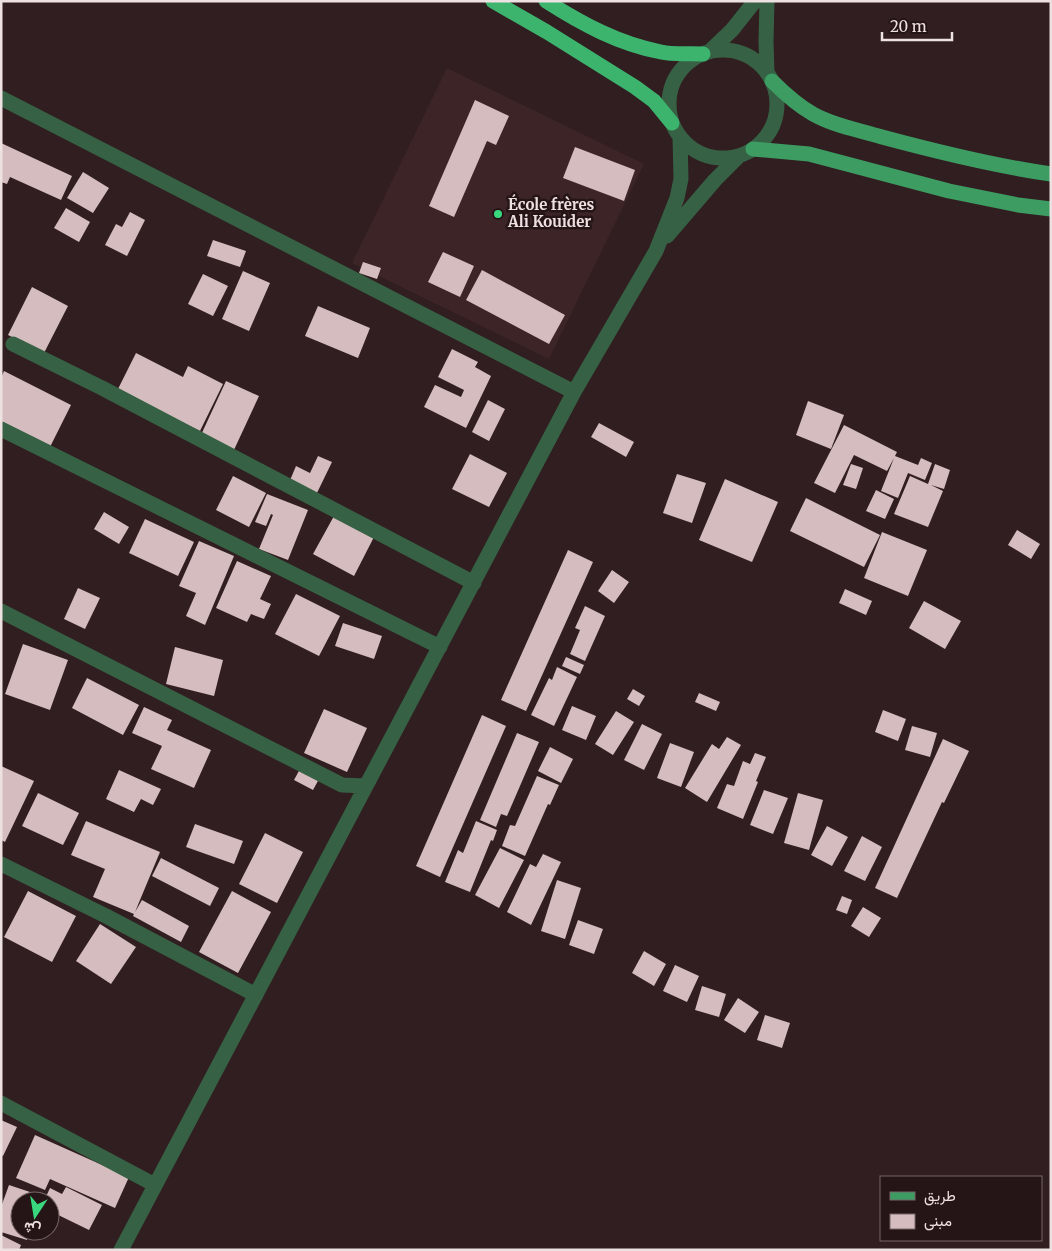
<svg xmlns="http://www.w3.org/2000/svg" width="1052" height="1251" font-family="Merriweather,Vazirmatn,serif">
<style>
.built{fill:#3d2426}
.building{fill:#d5bcbe}
.lines{fill:none;stroke-linecap:round;stroke-linejoin:round}
.minor{stroke:#366144;stroke-width:15}
.major{stroke:#3d9c62;stroke-width:15}
.highway{stroke:#3db46e;stroke-width:15}
.poi-dot{fill:#39d87f;stroke:#261517;stroke-width:2}
.labels{text-anchor:middle;stroke-width:5;stroke-linejoin:round;paint-order:stroke}
.poi-label{font-size:15px;font-weight:bold;fill:#eee1e2;stroke:#261517;text-anchor:start}
</style>
<rect width="100%" height="100%" fill="#301e20"/>
<path class="built" d="M447 68 644 164 549 359 352 263Z"/>
<path class="building" d="M475 100 509 116 496 145 487 141 454 217 429 206Z
M1 143 72 176 61 200 10 177 7 184 1 182Z
M575 147 635 170 624 201 563 178Z
M83 172 109 188 93 213 67 198Z
M66 208 90 222 79 242 54 228Z
M130 212 145 220 127 256 105 245 116 224 122 227Z
M213 240 246 251 240 267 207 256Z
M443 252 474 266 460 297 428 282Z
M363 262 381 268 377 279 359 273Z
M482 270 565 315 549 344 466 300Z
M243 271 270 283 249 331 222 319Z
M203 274 228 286 213 316 188 304Z
M32 287 68 306 44 353 8 335Z
M318 306 370 328 358 358 305 336Z
M452 349 478 362 475 367 491 376 466 428 424 407 435 385 461 397 464 390 438 377Z
M136 353 183 377 188 366 223 384 200 431 117 391Z
M4 371 71 405 50 447 1 423V378Z
M226 381 259 396 233 452 200 437Z
M488 400 505 409 489 441 472 432Z
M808 401 844 415 831 449 796 435Z
M599 423 634 442 626 457 591 437Z
M844 425 897 452 895 456 918 465 921 458 932 463 925 480 908 473 898 498 881 491 894 458 887 471 854 455 835 493 814 483Z
M470 454 507 473 489 507 452 489Z
M318 456 332 462 315 497 288 485 296 466 310 473Z
M851 464 863 468 856 489 843 485Z
M935 464 950 470 944 489 931 485 943 491 928 527 894 514 910 476 928 484Z
M677 474 706 483 692 523 663 513Z
M233 476 266 493 249 527 216 510Z
M725 479 778 502 752 562 699 540Z
M876 490 894 499 885 519 866 511Z
M267 494 308 510 288 560 259 549 273 515 271 514 266 526 255 522Z
M806 498 880 535 864 567 790 531Z
M104 512 129 527 119 544 94 529Z
M334 516 374 537 354 576 313 554Z
M145 519 194 542 178 576 129 553Z
M1017 530 1040 544 1031 559 1008 545Z
M882 532 927 550 908 596 864 578Z
M199 541 234 556 205 625 186 616 196 593 179 586Z
M568 550 593 562 526 711 501 700Z
M237 561 271 576 260 599 271 604 264 619 251 614 247 622 216 608Z
M612 570 629 582 614 603 598 591Z
M78 588 100 598 85 629 64 619Z
M845 589 872 601 866 615 839 603Z
M296 594 340 616 319 656 275 634Z
M924 601 961 621 945 649 909 628Z
M585 606 605 616 585 661 570 654 580 630 575 628Z
M343 623 382 636 374 659 335 646Z
M23 644 68 660 50 710 5 694Z
M175 647 223 660 214 696 166 684Z
M566 657 584 665 580 674 562 666Z
M557 667 577 677 554 726 531 715 549 678 552 680Z
M87 678 139 705 123 735 72 708Z
M633 689 645 696 639 706 627 699Z
M699 693 720 702 716 711 695 702Z
M572 706 596 716 586 740 562 730Z
M144 707 172 720 167 730 211 750 194 788 151 769 162 746 132 733Z
M324 709 367 728 347 772 304 753Z
M883 710 906 719 898 741 875 732Z
M616 711 634 722 613 755 595 744Z
M482 715 506 726 440 877 416 866Z
M642 724 662 734 644 770 624 760Z
M912 726 937 733 930 757 905 750Z
M517 733 539 742 507 816 501 814 496 827 480 820Z
M727 737 741 745 707 802 685 788 712 744 719 749Z
M943 739 969 751 944 803 942 802 897 898 875 888Z
M670 743 694 752 681 787 657 778Z
M550 747 573 759 561 783 538 771Z
M755 753 766 757 756 781 758 782 743 819 717 808 727 784 734 786 743 761 750 764Z
M1 766 34 781 5 842 1 840Z
M300 769 319 779 313 790 294 780Z
M119 770 161 789 153 805 141 799 134 812 106 799Z
M537 776 559 785 550 805 548 804 525 856 502 846 510 825 515 826Z
M764 790 788 798 773 834 750 825Z
M38 793 79 813 63 845 22 826Z
M798 793 823 800 809 850 784 843Z
M86 821 160 852 135 912 142 900 189 926 181 942 133 916 134 914 93 897 105 869 71 855Z
M476 821 497 830 493 841 491 840 470 892 445 882 458 850 463 853Z
M195 824 243 841 234 864 186 847Z
M827 826 848 837 832 866 811 855Z
M265 833 303 852 277 903 239 884Z
M862 836 882 847 865 881 844 871Z
M500 848 524 860 499 908 475 895Z
M543 854 561 862 531 925 507 912 530 864 536 867Z
M161 858 219 888 210 906 152 876Z
M557 880 581 888 565 939 541 931Z
M28 891 76 916 52 962 4 937Z
M232 891 271 912 238 973 199 952Z
M842 896 852 900 847 914 836 910Z
M863 907 881 918 869 937 851 926Z
M578 920 603 929 594 954 569 945Z
M100 924 136 947 111 984 76 961Z
M644 951 666 964 654 986 632 973Z
M675 965 699 976 687 1002 663 991Z
M702 986 726 994 719 1017 695 1010Z
M738 998 759 1012 745 1033 724 1020Z
M765 1015 790 1023 782 1048 757 1040Z
M1 1120 17 1127 3 1156 1 1155Z
M35 1135 129 1177 115 1208 50 1179 45 1190 16 1178Z
M9 1185 42 1196 40 1201H20V1231H30L27 1240 1 1232V1207Z
M66 1187 102 1205 89 1230 50 1211V1201H44L50 1188 62 1194Z
M1 1235 21 1245 19 1250H1Z"/>
<g class="lines">
<path class="minor" d="M669 104a54 54 0 1 1 108 0a54 54 0 1 1-108 0Z
M709 52 732 30 755 1
M767 73 766 41 767 1
M1 98 574 392
M667 236 715 180 739 156
M13 344 102 388 474 583
M1 429 440 647
M1 611 342 785 366 786
M1 864 106 916 256 995
M1 1103 155 1185
M121 1250 574 392 656 251 677 198 681 179 680 137"/>
<path class="major" d="M772 81C785 94 797 105 813 114 834 126 860 130 882 137 938 152 994 166 1051 174
M753 149 809 154 949 191 1018 205 1051 209"/>
<path class="highway" d="M493 1 547 32 635 87 654 101 672 123
M546 1C582 24 619 44 661 52 674 55 689 53 703 54"/>
</g>
<circle class="poi-dot" cx="498" cy="214" r="5"/>
<g class="labels">
<g class="poi-label">
<text x="508" y="210">École frères<tspan x="508" dy="17">Ali Kouider</tspan></text>
</g>
</g>
<rect width="1052" height="1251" fill="none" stroke="#eee1e2" stroke-width="5"/>
<rect x="880" y="1176" width="162" height="65" fill="#261517" stroke="#766768"/>
<rect x="890" y="1192" width="25" height="8" fill="#3d9c62" stroke="#766768"/>
<text x="924" y="1201" font-size="15" fill="#eee1e2">طريق</text>
<rect x="890" y="1214" width="25" height="15" fill="#d5bcbe" stroke="#766768"/>
<text x="924" y="1226" font-size="15" fill="#eee1e2">مبنى</text>
<g transform="translate(35 1216) rotate(192)"><circle r="24" fill="#261517" stroke="#766768"/>
<path d="M0-4L9 19L0 12L-9 19Z" fill="#39d87f"/>
<text y="-8" font-size="14" font-weight="bold" text-anchor="middle" fill="#eee1e2">ش</text>
</g>
<path d="M882 32v8h70v-8" fill="none" stroke="#eee1e2" stroke-width="2.5"/>
<text x="890" y="32" font-size="15" fill="#eee1e2" stroke="#261517" stroke-width="4" paint-order="stroke">20 m</text>
</svg>
